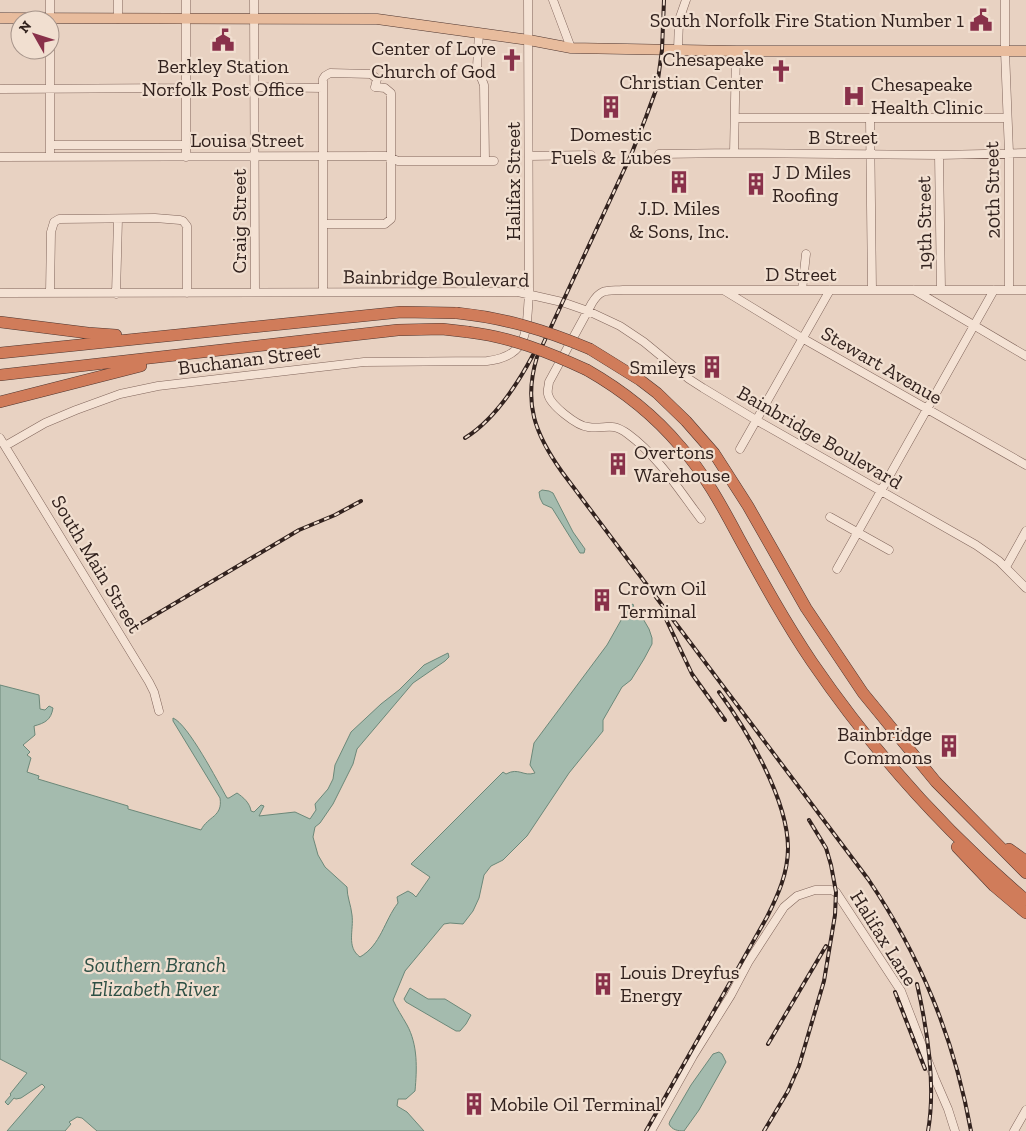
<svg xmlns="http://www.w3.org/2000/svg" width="1026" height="1131" font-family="'Zilla Slab',serif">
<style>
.water{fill:#a4bbae;stroke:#6c8879}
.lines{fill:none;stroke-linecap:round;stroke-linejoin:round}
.minor-casing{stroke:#80655b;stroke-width:9}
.major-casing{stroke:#4e352f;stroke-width:11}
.highway-casing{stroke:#4e352f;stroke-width:12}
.minor{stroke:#f4e2d4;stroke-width:8}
.major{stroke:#e8bc9d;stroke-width:10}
.highway{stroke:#d07c5a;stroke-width:11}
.rail-casing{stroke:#32221e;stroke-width:4}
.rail{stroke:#f1dfd0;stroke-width:2;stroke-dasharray:5.5;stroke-linecap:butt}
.highway-bridge-casing{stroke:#4e352f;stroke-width:12;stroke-linecap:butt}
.highway-bridge{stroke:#d07c5a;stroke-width:11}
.labels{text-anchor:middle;stroke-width:4.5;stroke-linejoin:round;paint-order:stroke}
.poi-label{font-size:20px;fill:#32221e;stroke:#f1dfd0;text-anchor:start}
.street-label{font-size:20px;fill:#32221e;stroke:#f1dfd0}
.water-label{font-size:21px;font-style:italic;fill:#2e5045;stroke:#f1dfd0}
</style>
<rect width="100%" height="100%" fill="#e8d2c2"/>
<path class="water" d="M542 490 549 491 553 493 573 532 585 549 584 553H580L552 508 543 504 540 498 539 492Z
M633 604 635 612 642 617 649 629 652 638V644L644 659 631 680 622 687 603 720V731L569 773 527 836 503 860 491 866 484 875 479 898 473 911 463 924 450 923 444 924 405 971 393 1000C397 1009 402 1016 407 1025 418 1045 417 1069 415 1091L406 1099H398L397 1106 407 1112 424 1131H97L82 1118 77 1117 69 1122 71 1124 65 1131H7L45 1087 42 1084 21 1098 16 1099 14 1098 8 1105 5 1102 11 1095 10 1094 27 1073 0 1059V685L39 695 40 709 45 710 49 706 53 708C51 720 45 723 34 726L35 735 23 745 30 752 27 755 31 758 27 772 39 776 38 779 128 806V809L201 830C208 816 223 817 220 798L173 721V718C188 724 218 782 227 798H229L237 793C243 797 250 803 251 811L254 812 261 805 264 806 259 816 295 812 310 819 316 810 315 804 328 789 333 779 335 765 351 732 381 704 399 690 424 665 448 653 449 657 445 661 413 683 357 749 353 764 333 804 320 823 315 827 313 837 318 855 325 867 347 887C347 897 351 905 352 915 354 930 346 947 360 957 381 945 384 921 398 903L397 897 408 891 413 894 416 897 430 877 411 864 503 772 506 774C519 767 523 777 535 773L530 765 534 743 607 645 624 615V609Z
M410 988 428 999H445L471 1015 466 1024 460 1031H456L406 1002 404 999Z
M719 1052 722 1054 726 1062 699 1110 684 1131C678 1131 672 1130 669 1124L670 1121 691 1085 713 1054Z"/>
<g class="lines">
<defs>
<path id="minor" d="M50 0V157
M118 0V19
M186 0V157
M254 0 255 292
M553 0 571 48
M1005 0V51L1009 153V290
M479 33 477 67 484 85 485 161
M678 50 679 20 686 0
M255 87 323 88
M0 89 187 88
M735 118H1007
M870 119 872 290
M50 145H186
M734 153 736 51
M659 154 734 153 939 155 1026 153
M939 155 941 290
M529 156 591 155
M0 157 386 156 398 161H494
M802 290 806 254
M914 290 1026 356
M725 291 802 338 1026 465
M323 292V79L325 76 330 73 371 74 377 79 375 87 385 88 391 93V219L385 224H324
M0 293 518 292 562 302 588 311 620 326 644 342 689 379 703 388 756 420 976 545 999 561 1026 588
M50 293 51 232 54 222 59 219 155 218 180 220 183 221 187 226V293
M116 294 118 219
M0 438 149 682 154 692 159 711
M5 446 45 423 76 410 120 394 158 386 364 362 487 361C530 356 526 330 529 294L528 0
M740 449 830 290
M830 517 889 550
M701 519C679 490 658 456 628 434 610 421 606 430 588 427 577 426 550 405 548 394 547 390 549 385 549 382L592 303C601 288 607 291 623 290H1026
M1006 567 1026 531
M837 569 994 290
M651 1131 693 1056 731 995 749 961 784 907 797 896 815 890H831L836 892 901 991 935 1079 948 1109 955 1131
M1014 1131 1026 1110"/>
<path id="major" d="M0 18 377 19 529 40 571 48 736 51H1026"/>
<path id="highway" d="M0 322 88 333 116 335
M590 349 640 380 657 393 686 421 714 453 748 506 806 608 863 693 936 782 1026 873
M0 353 401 312 457 313
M587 370C622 390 654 415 680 446 704 473 722 506 739 538 762 580 785 622 812 662 873 751 944 831 1026 900
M0 375 398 330 442 329 468 332
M0 402 141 366
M957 847 994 886 1026 913
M1009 849 1026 861"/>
</defs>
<use href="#minor" class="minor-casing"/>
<use href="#major" class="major-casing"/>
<use href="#highway" class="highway-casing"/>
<use href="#minor" class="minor"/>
<use href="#major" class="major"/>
<use href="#highway" class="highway"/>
<defs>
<path id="rail" d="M664 0 662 50 657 87 646 117 631 155 537 357C523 403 535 434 562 472L868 879C921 957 954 1038 971 1131
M465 438C494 420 517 385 533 355
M665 617 692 674 725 720
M133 628 299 530 335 515 361 501
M917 984C927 1028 936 1086 928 1131
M895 992 925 1069
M768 1044 826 946
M646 1131 767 917C778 895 788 873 788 848 788 800 747 730 719 692
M764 1131 788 1091 799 1066 824 981 835 915 836 892 831 865 826 848 809 820"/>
</defs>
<use href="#rail" class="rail-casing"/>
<use href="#rail" class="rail"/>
<defs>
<path id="highway-bridge" d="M457 313C505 318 545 330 590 349
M468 332C511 337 548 352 587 370"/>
</defs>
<use href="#highway-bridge" class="highway-bridge-casing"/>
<use href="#highway-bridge" class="highway-bridge"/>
</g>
<defs>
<symbol id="civic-bare" viewBox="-9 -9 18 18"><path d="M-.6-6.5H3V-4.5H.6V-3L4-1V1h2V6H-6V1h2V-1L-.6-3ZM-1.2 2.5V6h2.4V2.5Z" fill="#89314a" stroke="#f1dfd0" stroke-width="2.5" paint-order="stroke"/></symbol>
<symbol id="church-bare" viewBox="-9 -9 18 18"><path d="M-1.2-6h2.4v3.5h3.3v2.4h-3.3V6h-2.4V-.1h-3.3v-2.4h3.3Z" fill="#89314a" stroke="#f1dfd0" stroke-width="2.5" paint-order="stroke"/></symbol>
<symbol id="hospital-bare" viewBox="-9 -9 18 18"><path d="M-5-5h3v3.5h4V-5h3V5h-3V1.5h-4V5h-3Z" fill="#89314a" stroke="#f1dfd0" stroke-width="2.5" paint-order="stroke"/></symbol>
<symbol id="building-bare" viewBox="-9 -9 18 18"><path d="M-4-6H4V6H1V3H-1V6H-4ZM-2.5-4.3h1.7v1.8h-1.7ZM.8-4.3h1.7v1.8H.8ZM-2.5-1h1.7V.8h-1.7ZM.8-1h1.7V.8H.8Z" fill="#89314a" stroke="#f1dfd0" stroke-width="2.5" paint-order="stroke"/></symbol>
</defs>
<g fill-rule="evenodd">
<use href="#civic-bare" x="965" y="4" width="32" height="32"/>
<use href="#civic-bare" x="207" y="24" width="32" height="32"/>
<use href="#church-bare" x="496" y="44" width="32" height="32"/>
<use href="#church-bare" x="765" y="55" width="32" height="32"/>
<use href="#hospital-bare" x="838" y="80" width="32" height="32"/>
<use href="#building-bare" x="595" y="91" width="32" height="32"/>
<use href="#building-bare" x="663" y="166" width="32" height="32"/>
<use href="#building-bare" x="740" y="168" width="32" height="32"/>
<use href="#building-bare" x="696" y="351" width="32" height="32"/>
<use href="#building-bare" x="602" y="448" width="32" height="32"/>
<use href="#building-bare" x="586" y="584" width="32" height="32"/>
<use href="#building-bare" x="933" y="730" width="32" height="32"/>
<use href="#building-bare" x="587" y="968" width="32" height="32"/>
<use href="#building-bare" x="458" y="1088" width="32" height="32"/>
</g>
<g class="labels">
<g class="poi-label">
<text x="964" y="27" text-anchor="end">South Norfolk Fire Station Number 1</text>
<text x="496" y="55" text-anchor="end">Center of Love<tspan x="496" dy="23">Church of God</tspan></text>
<text x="764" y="66" text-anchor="end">Chesapeake<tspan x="764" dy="23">Christian Center</tspan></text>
<text x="223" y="73" text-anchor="middle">Berkley Station<tspan x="223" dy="23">Norfolk Post Office</tspan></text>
<text x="871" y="91">Chesapeake<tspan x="871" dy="23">Health Clinic</tspan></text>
<text x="611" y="141" text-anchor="middle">Domestic<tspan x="611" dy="23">Fuels &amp; Lubes</tspan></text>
<text x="772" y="179">J D Miles<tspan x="772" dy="23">Roofing</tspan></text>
<text x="679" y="215" text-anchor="middle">J.D. Miles<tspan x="679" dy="23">&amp; Sons, Inc.</tspan></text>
<text x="696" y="374" text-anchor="end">Smileys</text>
<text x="634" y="459">Overtons<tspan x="634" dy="23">Warehouse</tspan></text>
<text x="618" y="595">Crown Oil<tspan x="618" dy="23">Terminal</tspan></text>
<text x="932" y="741" text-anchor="end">Bainbridge<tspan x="932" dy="23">Commons</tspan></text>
<text x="620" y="979">Louis Dreyfus<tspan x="620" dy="23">Energy</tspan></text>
<text x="490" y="1111">Mobile Oil Terminal</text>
</g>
<g class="street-label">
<text x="843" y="144">B Street</text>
<text x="247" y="147">Louisa Street</text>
<text transform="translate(513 181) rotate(-90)" y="7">Halifax Street</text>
<text transform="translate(992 190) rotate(-91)" y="7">20th Street</text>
<text transform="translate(239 221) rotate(-90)" y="7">Craig Street</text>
<text transform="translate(924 223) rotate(-91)" y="7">19th Street</text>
<text x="801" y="281">D Street</text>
<text transform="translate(436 278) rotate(1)" y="7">Bainbridge Boulevard</text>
<text transform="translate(249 359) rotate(-7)" y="7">Buchanan Street</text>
<text transform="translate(882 365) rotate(30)" y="7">Stewart Avenue</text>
<text transform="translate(820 437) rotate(30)" y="7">Bainbridge Boulevard</text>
<text transform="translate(97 564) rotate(59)" y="7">South Main Street</text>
<text transform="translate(884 938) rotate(58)" y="7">Halifax Lane</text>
</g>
<g class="water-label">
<text x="155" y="972">Southern Branch<tspan x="155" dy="24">Elizabeth River</tspan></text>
</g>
</g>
<g transform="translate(35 35) rotate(309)"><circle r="24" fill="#f1dfd0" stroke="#a59389"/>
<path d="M0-4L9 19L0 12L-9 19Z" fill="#89314a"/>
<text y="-8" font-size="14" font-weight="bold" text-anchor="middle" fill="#32221e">N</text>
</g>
</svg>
